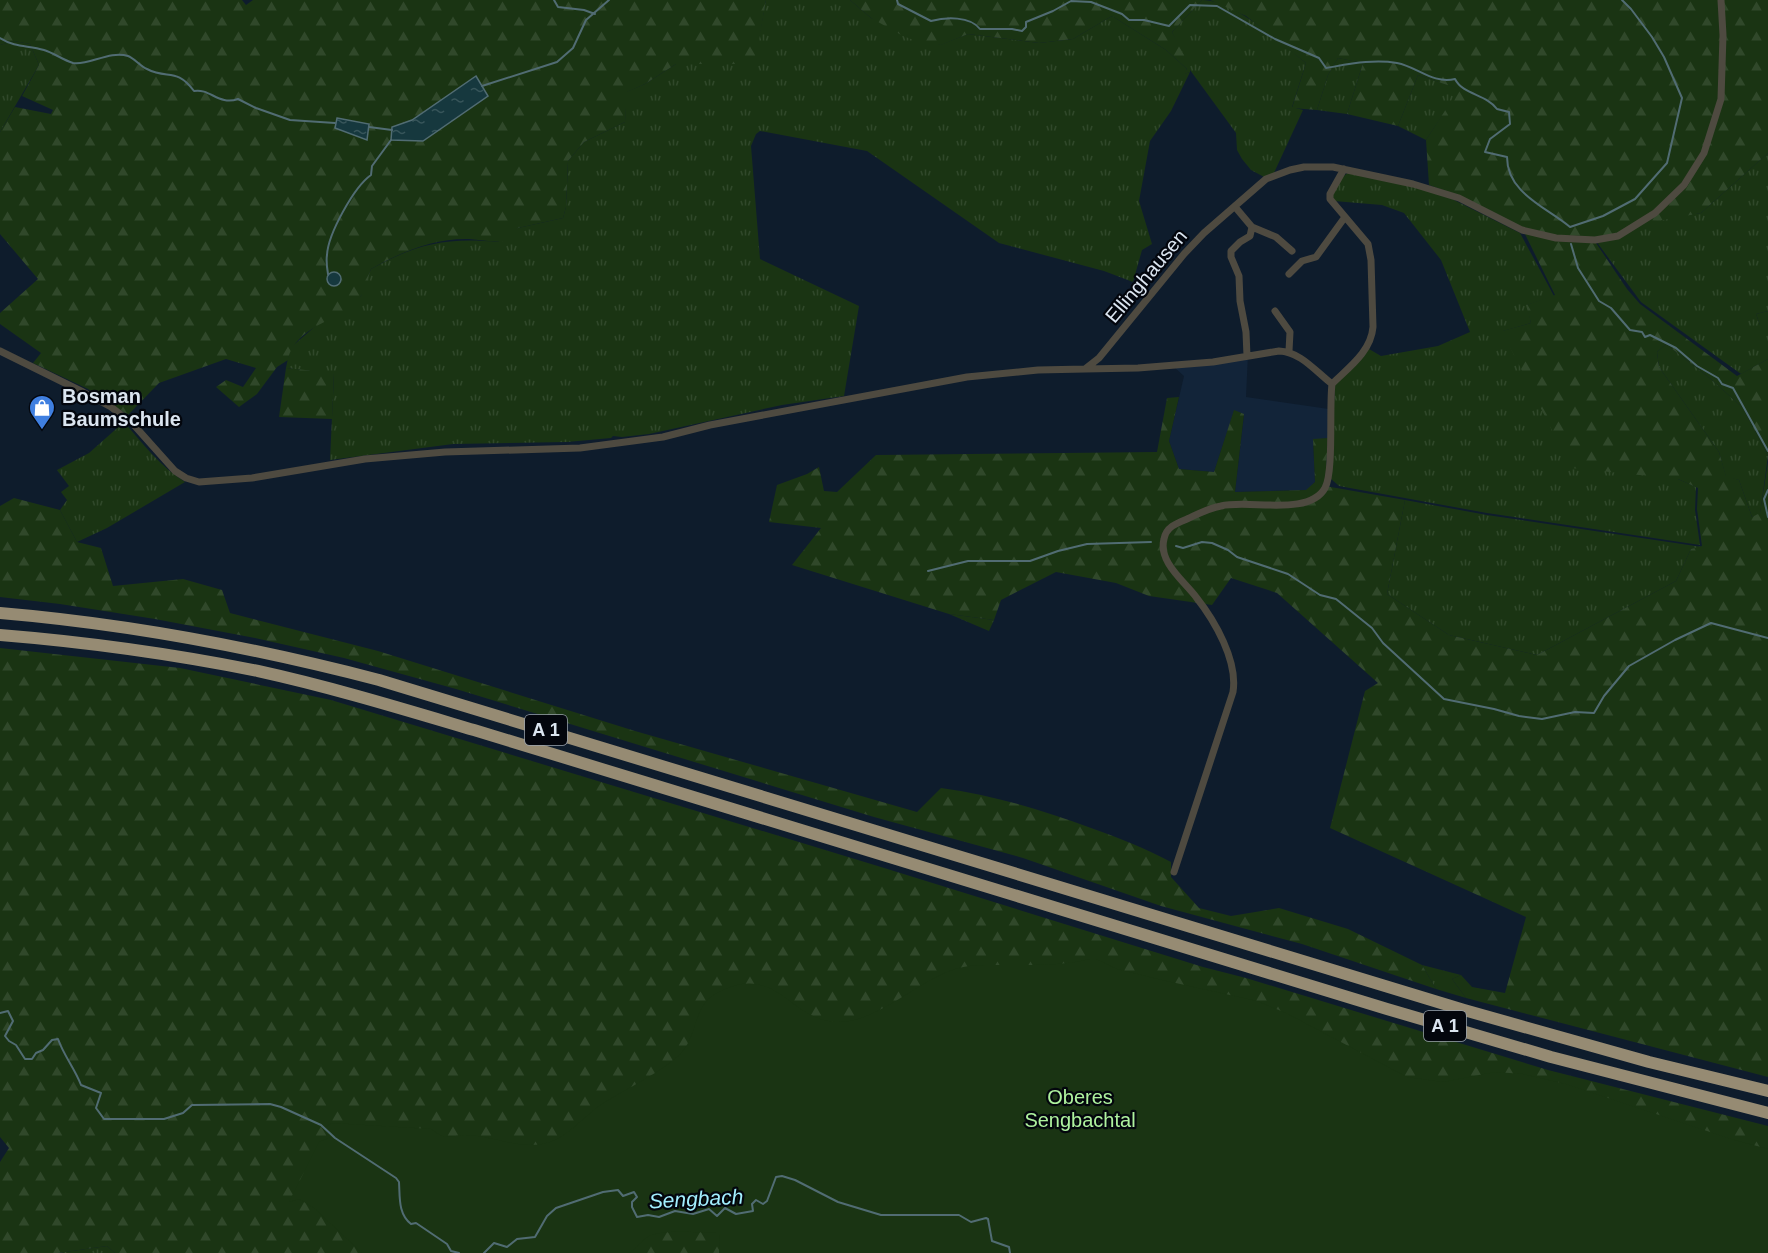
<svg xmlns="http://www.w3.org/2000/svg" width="1768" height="1253" font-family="Helvetica,sans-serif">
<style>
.built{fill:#122439}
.grass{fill:url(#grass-tufts)}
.forest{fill:url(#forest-firs);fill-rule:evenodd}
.park{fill:#1a3413}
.water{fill:url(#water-ripples);stroke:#516c73;stroke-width:1.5}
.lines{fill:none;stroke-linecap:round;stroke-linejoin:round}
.stream{stroke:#516c73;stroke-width:2}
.street{stroke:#4e4a40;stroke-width:7}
.highway{stroke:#968b73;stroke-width:12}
.labels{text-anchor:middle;stroke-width:4.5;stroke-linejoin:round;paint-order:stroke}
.shield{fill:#03060d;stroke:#9aa2ac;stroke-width:1.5}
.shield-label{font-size:18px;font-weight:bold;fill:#dbe5f0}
.street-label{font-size:20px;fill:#dbe5f0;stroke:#03060d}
.poi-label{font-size:20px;font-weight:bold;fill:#dbe5f0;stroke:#03060d;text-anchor:start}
.park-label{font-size:20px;fill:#aef29e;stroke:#03060d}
.water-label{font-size:21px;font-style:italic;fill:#a2effe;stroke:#03060d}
</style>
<defs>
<pattern id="grass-tufts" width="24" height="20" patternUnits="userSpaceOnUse" patternTransform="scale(1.5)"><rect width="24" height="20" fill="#1a3413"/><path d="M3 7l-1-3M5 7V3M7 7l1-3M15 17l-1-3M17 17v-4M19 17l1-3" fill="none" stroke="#30482a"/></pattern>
<pattern id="forest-firs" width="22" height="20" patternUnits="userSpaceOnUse" patternTransform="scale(1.5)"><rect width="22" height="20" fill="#1a3413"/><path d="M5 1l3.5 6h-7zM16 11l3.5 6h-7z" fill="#30482a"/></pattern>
<pattern id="water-ripples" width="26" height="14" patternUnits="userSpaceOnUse" patternTransform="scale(1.5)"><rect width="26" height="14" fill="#16383e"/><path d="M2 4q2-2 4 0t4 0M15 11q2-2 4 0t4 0" fill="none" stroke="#37555a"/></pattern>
</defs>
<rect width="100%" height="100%" fill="#0e1c2c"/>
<path class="built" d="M1248 354 1246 397 1329 409 1328 438 1313 440 1315 482 1307 490 1235 492 1244 415 1234 411 1214 472 1179 469 1169 441 1184 376 1174 367Z"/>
<path class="grass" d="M766 0H850L871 18 940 45 968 34 1039 43 1073 39 1112 16 1166 50 1187 69 1184 74 1190 72 1171 111 1150 141 1139 201 1152 244 1142 250 1133 282 1104 271 999 243 867 151 760 131 756 134 751 146 760 259 859 306 844 396 782 405 649 434 622 437 613 436 611 438 567 442 453 444 330 460 334 374 286 368 290 348 318 324 349 307 361 296 371 269C416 244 447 237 498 242L518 228 563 218 566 207 568 161 584 142 625 122 626 92 645 84 676 64H754Z
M1202 0C1234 0 1281 43 1306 63L1292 107 1303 110 1273 175 1266 178 1251 170 1242 159 1237 150 1236 133 1190 70 1172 32Z
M14 41 30 44 39 65 0 132V45Z
M1338 58 1363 63 1347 114 1317 110 1328 75Z
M1418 75 1460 89 1426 140 1398 126Z
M1768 153V311L1756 314 1760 325H1768V359L1741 374 1641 302 1596 241 1645 220 1701 213Z
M1349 172 1415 186 1450 198 1520 233 1554 296 1527 305 1531 323 1503 331 1678 479 1696 487 1695 510 1700 545 1487 513 1339 486 1330 478 1335 385 1369 349 1381 356 1438 346 1470 332 1441 260 1404 213 1382 205 1334 201 1332 193 1341 178Z
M1666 344 1712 380 1743 408 1768 456 1760 514 1752 517 1739 480 1726 477 1719 452 1659 367 1657 352Z
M124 422C143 444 161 467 185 482L107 528 77 542 60 510 67 500 61 492 69 486 57 470 89 453Z
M1405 500 1487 515 1702 547 1691 549 1676 581 1537 655 1449 635 1387 594Z
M949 614 994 620 989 631Z
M1422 965 1461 975 1452 979 1466 998 1436 989Z
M107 1246 115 1253H58Z"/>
<path class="forest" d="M0 0H242L246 5 253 0H766L755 64H676L645 84 627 92 625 122 584 142 568 161 566 207 563 218 518 228 507 241C494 243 482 240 469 239 434 238 401 252 371 269 368 277 366 289 361 296 346 320 295 324 288 360L277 367 257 394 239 407 216 387 226 380 243 387 256 368 226 359 159 383 128 415 88 389 33 363 41 353 0 324V313L38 279 0 234V132L15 107 51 114 53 110 22 96 39 65 30 44 14 41 0 45ZM476 77 488 95 412 120Z
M850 0H1202L1172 32 1190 65V72L1182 75 1187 69 1166 50 1112 16 1073 39 1039 43 968 34 941 45 924 44 903 36 871 18Z
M1210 0H1768V153L1701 213 1658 221 1642 220 1617 235 1594 240 1627 289 1640 304 1737 376 1768 359V456L1743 408 1712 380 1666 344 1657 352 1659 367 1719 452 1726 476 1739 480 1752 517 1760 513 1768 462V1077L1466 998 1452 979 1461 975 1472 987 1505 993 1526 917 1330 828 1365 691 1378 683 1277 593 1231 578 1212 605 1149 596 1116 583 1056 572 1001 600 994 620 949 614 792 565 821 528 769 522 777 485 807 474 819 467 824 491 837 492 876 455 1157 452 1167 398 1179 397 1169 441 1179 469 1214 472 1234 410 1244 414 1235 492 1306 490 1315 482 1313 439 1328 438 1325 486 1405 500 1387 594 1449 635 1537 655 1676 581 1691 549 1702 546 1697 509 1698 488 1678 479 1571 468 1502 331 1531 323 1526 305 1555 295 1522 228 1460 196 1429 185 1426 140 1459 89 1418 75 1398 126 1347 114 1363 63 1338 58 1328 75 1317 110 1292 108 1306 63 1246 16Z
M1768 311V325H1760L1756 314Z
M286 368 334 373 332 419 279 417Z
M14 498 60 510 77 542 101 548 113 586 183 579 222 590 230 613 378 651 635 731 917 812 941 788C993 795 1042 810 1091 828 1119 838 1145 848 1171 862V877L1199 908 1231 916 1279 908 1348 929 1422 965 1436 989 1302 944 1161 906 1023 858 874 817 456 689 344 658 255 638 155 619 60 604 0 597V506Z
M0 648 180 668 331 700 881 867 1203 967 1246 978 1548 1070 1768 1126V1253H115L107 1246 58 1253H0V1162L9 1148 0 1137Z"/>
<path class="park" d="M1090 959H1096L1117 969 1162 980 1257 1001 1286 1013 1407 1077 1443 1082 1495 1072 1523 1074 1566 1084 1731 1139 1768 1149V1253H719L720 1233C702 1233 659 1228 646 1238 639 1243 636 1250 628 1253H362L314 1208 299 1199 289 1202 319 1142 331 1137 324 1128 332 1123 431 1129C434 1131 439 1135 443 1136 449 1138 459 1135 465 1135 491 1135 517 1149 542 1144 567 1140 582 1117 602 1104 624 1090 666 1070 682 1052 697 1035 694 1006 715 994 777 959 788 1022 839 1022 877 1022 918 981 955 969 971 964 987 965 1004 965 1033 965 1062 966 1090 959Z"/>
<path class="water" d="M476 76 488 96 423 141 391 140 392 127 412 120Z
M337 118 369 124 367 140 335 128Z
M327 279a7 7 0 1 1 14 0a7 7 0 1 1-14 0Z"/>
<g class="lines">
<path class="stream" d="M554 0 558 7 584 10 595 14
M897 0 898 4 931 21C946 17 970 16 980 29H1012L1022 31 1026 27V22L1053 11 1071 1 1091 2 1122 14 1129 20H1144L1169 26 1190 5 1217 6 1275 39 1319 58 1326 68C1350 64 1373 59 1397 63 1418 67 1432 84 1455 79 1463 95 1486 94 1497 109L1509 112 1510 124 1490 139 1485 152 1507 157C1507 193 1546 207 1570 227L1603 216 1635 199 1667 163 1682 98 1664 57 1652 37 1631 9 1622 0
M0 38C16 48 28 45 44 50 54 53 63 60 73 63 88 66 110 50 128 56 134 58 140 66 147 69 168 80 176 67 194 91 210 88 219 106 238 99L256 108 290 120 335 123
M482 86 557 62 573 48 586 20 609 0
M369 127 392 130
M1571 244 1578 268 1599 301 1611 308 1630 330 1642 332 1645 337 1650 335 1676 348 1697 366 1718 378 1722 384 1733 388 1768 451
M328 274C327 268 326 261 327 255 328 234 354 187 371 175L372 166 391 140
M1768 490 1764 499 1768 517
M1176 546 1183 548 1202 542 1212 543 1228 550 1237 557 1288 574 1320 595 1336 599 1372 628 1383 643 1444 699 1494 709 1519 716 1542 719 1575 712 1594 713 1604 696 1629 666 1675 640 1711 623 1768 638
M928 571 968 561H1030L1058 551 1087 544 1151 542
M0 1013 8 1011 13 1021 5 1036 9 1041 16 1045 25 1059H32L36 1053 43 1050 52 1040 58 1039C64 1056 75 1069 81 1085L101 1093 96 1108 104 1119H164L183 1113 192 1105 270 1104 281 1107 321 1125 335 1138 396 1178 399 1182C400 1197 398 1214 411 1224L416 1223 447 1244 451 1251 459 1253
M484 1253 494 1243 507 1247 517 1239 535 1237 547 1216 556 1208 603 1192 618 1190 623 1196 634 1192 637 1197 632 1202V1207L637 1217 648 1215 659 1217 675 1211 693 1214 709 1209 717 1216 725 1208 736 1214 753 1211 752 1204 756 1200 763 1204 767 1201 776 1177 782 1176 795 1180 838 1202 881 1215H959L971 1222 986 1218 988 1219 992 1241 1009 1247 1010 1253"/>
<path class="street" d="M1236 208 1252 227 1276 237 1292 251
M1289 274 1302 261 1316 257 1345 217
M1275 311 1290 332 1289 351
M0 351 83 392 111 407 133 424 175 471 186 478 199 482 252 478 365 459 445 452 580 448 663 437 710 425 967 377 1038 370 1085 369 1099 358 1184 254 1204 233 1266 179 1290 170 1304 167H1333L1413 184 1459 198 1522 230 1556 238 1595 240 1618 236 1655 213 1684 185 1704 153 1721 99 1723 35 1721 0
M1247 356 1246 332 1240 301 1239 276 1231 257V251L1240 242 1250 236 1252 227
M1085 369 1138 368 1213 362 1279 351C1301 352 1315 371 1332 384
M1174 872 1233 692C1238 661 1215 621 1196 597 1184 581 1158 562 1164 539 1166 527 1177 523 1187 519 1198 514 1209 508 1221 506 1248 499 1309 517 1325 488 1334 472 1329 407 1332 384 1348 368 1371 352 1373 327L1371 260 1368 244 1330 199V194L1344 169"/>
<path class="highway" d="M0 613C130 624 252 647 379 680L1464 1010 1649 1062 1768 1091
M0 635C87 642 173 654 258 671 331 687 403 709 474 730L1387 1009 1551 1057 1768 1113"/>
</g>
<defs>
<symbol id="shop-pin" viewBox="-11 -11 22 30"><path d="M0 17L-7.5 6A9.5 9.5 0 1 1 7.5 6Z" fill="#3f7fe0" stroke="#03060d"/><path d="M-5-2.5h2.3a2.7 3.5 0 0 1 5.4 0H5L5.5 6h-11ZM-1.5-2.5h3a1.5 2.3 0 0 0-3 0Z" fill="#fff"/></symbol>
</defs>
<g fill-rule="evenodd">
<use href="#shop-pin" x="27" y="393" width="30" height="40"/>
</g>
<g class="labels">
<g class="shield">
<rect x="525" y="715" width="42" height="30" rx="4.5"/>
<rect x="1424" y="1011" width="42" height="30" rx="4.5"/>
</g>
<g class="shield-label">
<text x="546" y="736">A 1</text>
<text x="1445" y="1032">A 1</text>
</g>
<g class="street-label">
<text transform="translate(1146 276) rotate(-50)" y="7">Ellinghausen</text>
</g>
<g class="poi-label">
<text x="62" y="403">Bosman<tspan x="62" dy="23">Baumschule</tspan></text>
</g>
<g class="park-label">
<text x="1080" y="1104">Oberes<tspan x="1080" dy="23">Sengbachtal</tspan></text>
</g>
<g class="water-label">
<text transform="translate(696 1199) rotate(-3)" y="7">Sengbach</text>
</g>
</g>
</svg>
